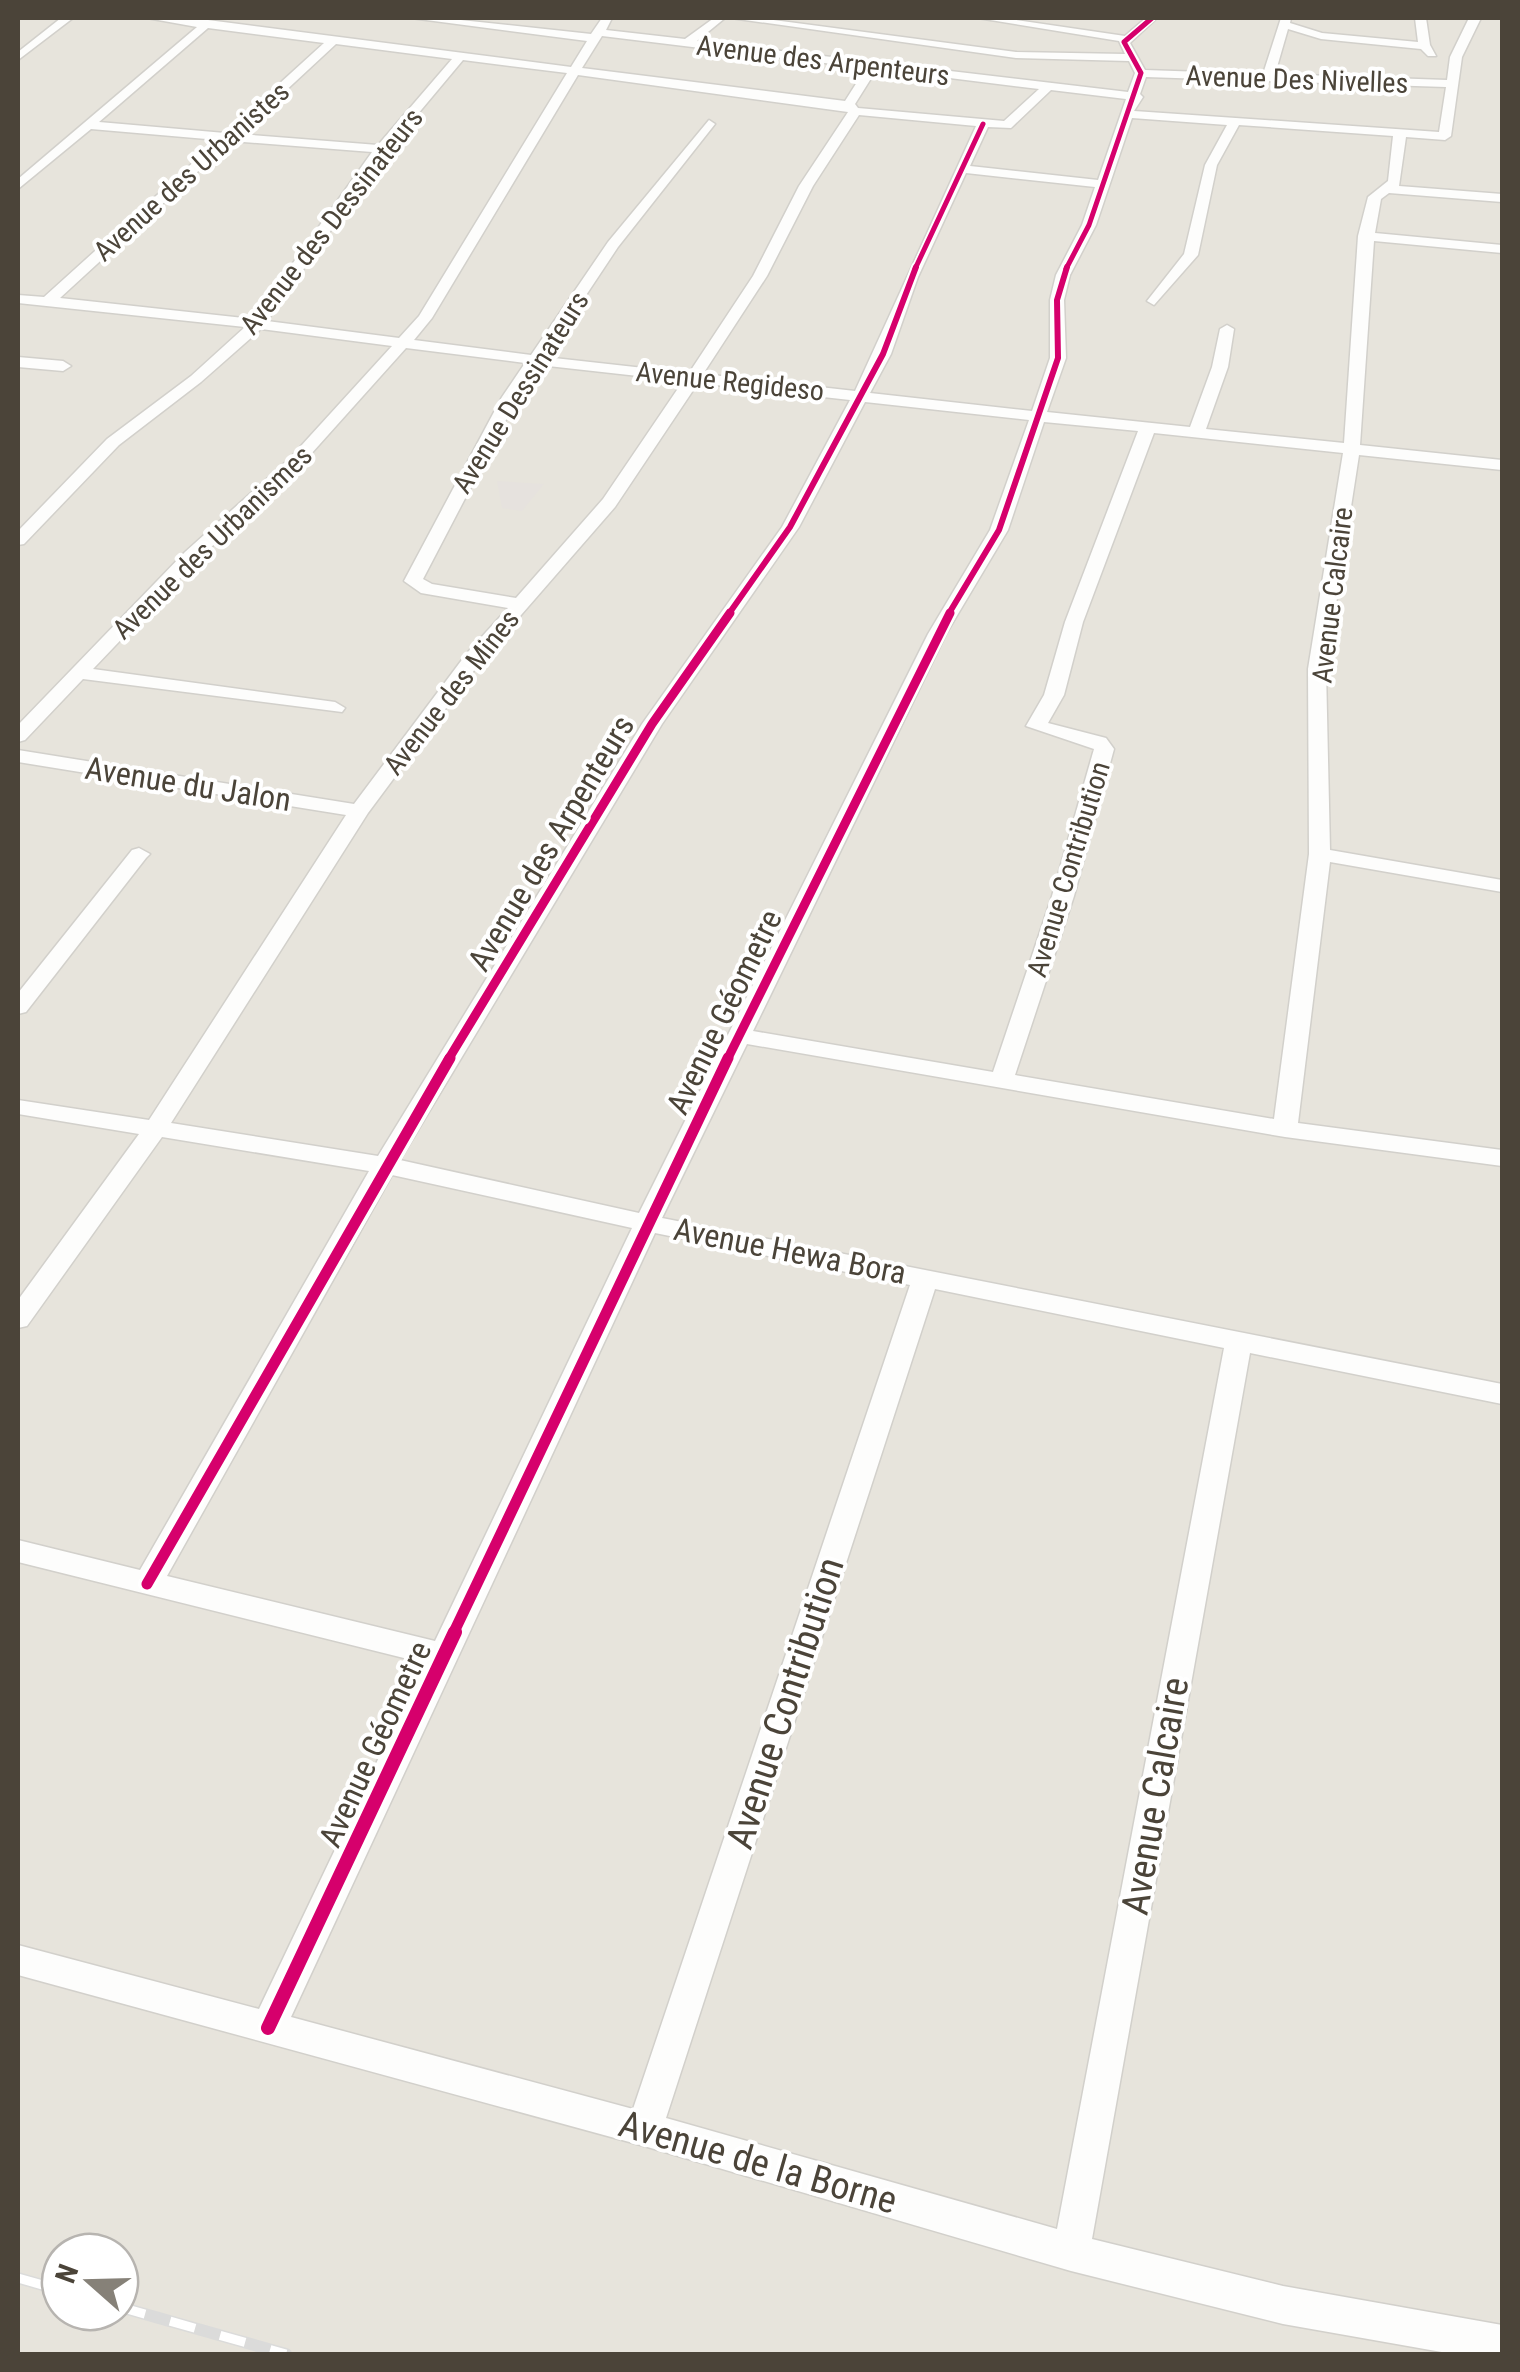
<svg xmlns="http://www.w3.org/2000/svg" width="1520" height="2372" font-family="'Roboto Condensed',sans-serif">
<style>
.residential{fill:#e7e4dc;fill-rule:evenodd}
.industrial{fill:#e6e2de}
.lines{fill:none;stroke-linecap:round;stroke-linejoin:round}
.street-casing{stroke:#d2d0cb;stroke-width:3}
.street{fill:#fdfdfc;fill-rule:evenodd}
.rail-casing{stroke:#dbdbda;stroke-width:12}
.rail{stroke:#fff;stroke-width:9;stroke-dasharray:26;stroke-linecap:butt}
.cycleway-far4-casing{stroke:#fff;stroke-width:8}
.cycleway-far3-casing{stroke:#fff;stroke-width:10}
.cycleway-far2-casing{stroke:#fff;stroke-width:14}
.cycleway-far1-casing{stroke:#fff;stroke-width:18}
.cycleway-casing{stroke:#fff;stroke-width:20}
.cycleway-far4{stroke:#d6006c;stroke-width:5}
.cycleway-far3{stroke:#d6006c;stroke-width:6}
.cycleway-far2{stroke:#d6006c;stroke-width:9}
.cycleway-far1{stroke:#d6006c;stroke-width:11}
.cycleway{stroke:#d6006c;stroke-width:14}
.labels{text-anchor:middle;stroke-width:8;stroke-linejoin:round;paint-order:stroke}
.far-street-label{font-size:28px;fill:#4b4439;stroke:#fff}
.street-label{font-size:32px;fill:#4b4439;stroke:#fff}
.near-street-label{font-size:38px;fill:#4b4439;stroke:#fff}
</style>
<rect width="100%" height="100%" fill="#f4f2ee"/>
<path class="residential" d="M18 18H1502V2354H18ZM60 2252H120V2312H60Z"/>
<path class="industrial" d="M497 481 544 484 522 511 502 508Z"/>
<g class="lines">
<defs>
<path id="street" d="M61 18H73L18 60V52Z
M147 18 208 20 571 67 587 41 411 18H442L591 34 602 18H612L606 30 685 39 714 18H725L697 41 1128 92 1135 73 1129 61 1016 58 731 18H759L1016 52 1125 54 1119 41 978 18H1003L1125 36 1146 18H1157L1130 43 1145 70 1263 74 1281 18H1291L1290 23 1322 33 1418 42 1415 18H1426L1430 45 1436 56H1428L1421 49 1321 39 1288 29 1275 74 1447 80 1450 57 1469 18H1481L1462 57 1451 136 1445 140 1406 137 1399 186 1502 194V202L1389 193 1381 199 1375 233 1502 245V253L1374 241 1360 445 1502 460V470L1359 455 1326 669 1330 850 1502 880V892L1330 862 1298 1123 1502 1150V1166L1285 1137 747 1044 662 1218 1502 1384V1404L1250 1353 1092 2239 1283 2286 1502 2325V2354H1453L1283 2324 1071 2271 644 2146 18 1975V1945L259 2009 424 1663 18 1562V1540L140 1570 369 1171 162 1137 27 1326 18 1328V1300L139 1134 18 1114V1100L149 1120 346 815 18 762V750L354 804 467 653 508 608 421 593 404 581 502 397 525 363 406 348 302 464 197 560 93 669 335 702 345 708 342 712 83 679 25 740 18 742V725L185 552 290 458 392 346 261 329 201 382 119 445 24 544 18 545V531L107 439 191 376 245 327 18 303V295L44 297 218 140 91 129 18 189V179L197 27ZM208 28 324 43 225 133 99 122ZM602 36 866 68 845 101 582 68ZM336 44 452 59 378 145 239 134ZM463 60 567 73 419 316 399 338 267 321 386 152ZM877 69 1039 89 1004 121 858 108 855 104ZM578 75 848 112 799 186 753 276 689 373 545 357 618 247 715 124 709 120 608 242 531 355 414 340 432 318ZM1146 77 1446 87 1439 132 1134 111 1143 97 1140 94ZM1051 90 1126 99 1098 180 970 166 988 127 1011 128ZM859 115 976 126 855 391 703 374 767 276 813 186ZM1132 118 1227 125 1205 165 1184 254 1147 301 1154 305 1198 255 1217 165 1239 125 1393 136 1388 181 1368 197 1358 236 1344 443 1206 429 1228 367 1234 329 1227 325 1220 329 1212 367 1190 427 1047 412 1066 358 1064 300 1070 275 1096 225ZM231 141 372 152 253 319 60 298ZM966 173 1095 187 1082 225 1056 275 1050 300V358L1032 411 870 393 891 354 918 277ZM539 365 683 381 603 499 516 598 432 584 423 579 518 397ZM698 383 850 400 782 527 642 724 378 1156 171 1123 368 813 481 661 615 507ZM865 402 1029 420 990 530 928 634 639 1213 400 1160 662 724 799 527ZM1044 422 1138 431 1065 622 1044 695 1026 726 1094 749 1052 896 993 1072 753 1031 946 634 1008 530ZM1154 433 1343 453 1308 669 1309 854 1274 1119 1015 1075 1074 896 1114 749 1106 738 1048 723 1064 695 1083 622ZM392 1175 632 1228 435 1641 167 1576ZM655 1233 910 1285 633 2109 291 2017ZM935 1289 1224 1348 1057 2229 666 2118Z
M18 357 63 361 71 366 63 371 18 367Z
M139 848 150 854 146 858 26 1012 18 1014V993L132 850Z"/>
</defs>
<use href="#street" class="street-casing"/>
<use href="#street" class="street"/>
<defs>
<path id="rail" d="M18 2278 60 2290
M120 2307 286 2354"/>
</defs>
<use href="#rail" class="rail-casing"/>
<use href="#rail" class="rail"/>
<defs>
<path id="cycleway-far4" d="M915 269 983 124
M1066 269 1089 225 1141 73 1124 42 1152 18"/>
<path id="cycleway-far3" d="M728 615 790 527 883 354 916 267
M948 615 999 530 1058 358 1057 300 1067 267"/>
<path id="cycleway-far2" d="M448 1060 652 724 730 613
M727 1060 950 613"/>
<path id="cycleway-far1" d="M147 1584 450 1058
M453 1634 728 1058"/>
<path id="cycleway" d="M268 2028 455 1632"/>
</defs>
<use href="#cycleway-far4" class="cycleway-far4-casing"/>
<use href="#cycleway-far3" class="cycleway-far3-casing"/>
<use href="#cycleway-far2" class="cycleway-far2-casing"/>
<use href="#cycleway-far1" class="cycleway-far1-casing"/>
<use href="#cycleway" class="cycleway-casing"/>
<use href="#cycleway-far4" class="cycleway-far4"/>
<use href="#cycleway-far3" class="cycleway-far3"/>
<use href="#cycleway-far2" class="cycleway-far2"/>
<use href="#cycleway-far1" class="cycleway-far1"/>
<use href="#cycleway" class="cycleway"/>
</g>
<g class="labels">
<g class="far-street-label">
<text transform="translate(823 60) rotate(7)" y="10">Avenue des Arpenteurs</text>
<text transform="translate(1297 79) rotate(2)" y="10">Avenue Des Nivelles</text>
<text transform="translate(191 171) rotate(-42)" y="10">Avenue des Urbanistes</text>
<text transform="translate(331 221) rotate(-52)" y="10">Avenue des Dessinateurs</text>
<text transform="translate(730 381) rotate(6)" y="10">Avenue Regideso</text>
<text transform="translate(520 392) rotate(-58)" y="10">Avenue Dessinateurs</text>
<text transform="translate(212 542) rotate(-44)" y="10">Avenue des Urbanismes</text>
<text transform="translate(1332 595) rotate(-83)" y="10">Avenue Calcaire</text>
<text transform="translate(451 692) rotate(-52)" y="10">Avenue des Mines</text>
<text transform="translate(1068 869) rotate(-73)" y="10">Avenue Contribution</text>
</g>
<g class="street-label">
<text transform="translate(188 784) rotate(9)" y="11">Avenue du Jalon</text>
<text transform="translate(551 843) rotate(-59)" y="11">Avenue des Arpenteurs</text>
<text transform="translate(724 1012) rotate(-64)" y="11">Avenue Géometre</text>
<text transform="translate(790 1251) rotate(11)" y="11">Avenue Hewa Bora</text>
<text transform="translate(375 1744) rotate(-65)" y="11">Avenue Géometre</text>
</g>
<g class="near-street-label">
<text transform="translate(785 1703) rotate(-72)" y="13">Avenue Contribution</text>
<text transform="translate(1155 1796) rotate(-80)" y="13">Avenue Calcaire</text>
<text transform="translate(758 2162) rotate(16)" y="13">Avenue de la Borne</text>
</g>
</g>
<rect width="1520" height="2372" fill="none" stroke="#4b4439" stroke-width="40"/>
<g transform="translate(90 2282) rotate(290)"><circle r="48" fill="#ffffff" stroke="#b7b4b0" stroke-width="2.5"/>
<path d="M0-8L18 38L0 25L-18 38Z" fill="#868178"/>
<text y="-15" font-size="28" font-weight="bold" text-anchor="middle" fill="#4b4439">N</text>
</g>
</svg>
